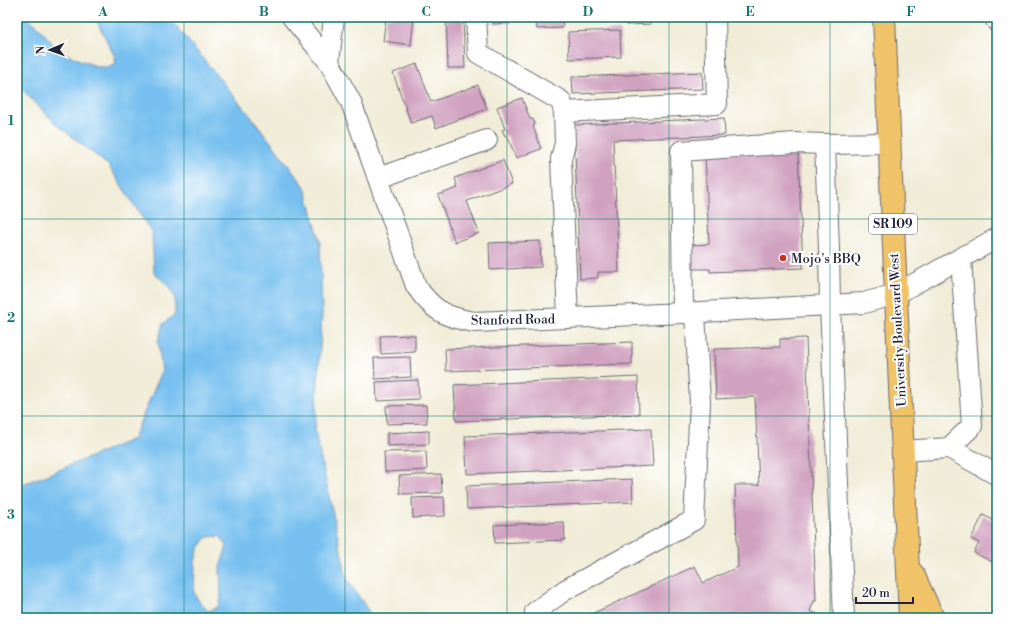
<svg xmlns="http://www.w3.org/2000/svg" width="1014" height="635" font-family="'Libre Bodoni',serif">
<style>
.water{fill:#76bfef;stroke:#4c7095;fill-rule:evenodd}
.building{fill:#d0a2c0}
.lines{fill:none;stroke-linecap:round;stroke-linejoin:round}
.minor-casing{stroke:#6a6972;stroke-width:22}
.major-casing{stroke:#6a6972;stroke-width:24}
.minor{stroke:#fff;stroke-width:20}
.major{stroke:#f0c369;stroke-width:22}
.grid{fill:none;stroke:#0f766e;stroke-width:1;stroke-opacity:0.55}
.poi-dot{fill:#c8321e;stroke:#fff;stroke-width:1.5}
.labels{text-anchor:middle;stroke-width:4;stroke-linejoin:round;paint-order:stroke}
.shield{fill:#fff;stroke:#646476;stroke-width:1}
.shield-label{font-size:12px;font-weight:bold;fill:#22223b}
.poi-label{font-size:13px;fill:#22223b;stroke:#fff;text-anchor:start}
.street-label{font-size:13px;fill:#22223b;stroke:#fff}
.neatline{fill:none;stroke:#0f766e;stroke-width:1.5}
.grid-label{font-size:13px;text-anchor:middle;font-weight:bold;fill:#0f766e}
</style>
<rect width="100%" height="100%" fill="#fff"/>
<filter id="ink" filterUnits="userSpaceOnUse"><feTurbulence type="fractalNoise" baseFrequency=".025" numOctaves="2"/><feDisplacementMap in="SourceGraphic" scale="8" xChannelSelector="R" yChannelSelector="G"/><feConvolveMatrix kernelMatrix="1 2 1 2 8 2 1 2 1" color-interpolation-filters="sRGB"/></filter>
<filter id="wash" filterUnits="userSpaceOnUse"><feTurbulence type="fractalNoise" baseFrequency=".012" numOctaves="4" result="noise"/><feDisplacementMap in="SourceGraphic" scale="16" xChannelSelector="R" yChannelSelector="G"/><feGaussianBlur stdDeviation="0.9" result="paint"/><feColorMatrix in="noise" values="0 0 0 0 0 0 0 0 0 0 0 0 0 0 0 0 0 1.4 0 .05"/><feComposite in="paint" operator="in"/></filter>
<g filter="url(#wash)">
<rect width="100%" height="100%" fill="#f1ecd7"/>
<path class="water" d="M17 17H26L41 30 58 50 82 61 99 67H110L116 63 115 57 95 17H167L181 32 257 124 305 187 320 241 322 314 315 431 347 579 373 618H17V486L47 475 133 439 162 371 158 342 163 324 175 314V297L167 284 154 273 152 233 109 166 56 124 17 84ZM220 536 227 546 220 567 221 598 218 607 208 611 198 600 194 592 195 561 199 548 207 537Z"/>
<g id="blocks">
<path class="building" d="M386 17H414L411 45 383 41Z
M446 17H463L465 68H448Z
M493 17H511V23L493 24Z
M536 17H562L563 28 537 29Z
M625 17H651V24L626 25Z
M620 30 621 57 569 59 568 32Z
M417 64 431 102 478 85 487 109 436 128 432 116 411 123 393 73Z
M702 72 703 89 573 94 572 77Z
M522 98 530 119H533L535 125 533 126 541 149 516 158 507 135 505 136 502 130 505 129 497 107Z
M724 118 725 135 613 140 619 272H598V278L580 279 574 125Z
M798 151 803 268 710 272V269H693L692 245 709 244 705 154Z
M503 160 512 184 467 201 479 233 455 242 438 195 458 188 455 178Z
M540 241 541 267 490 270 489 243Z
M415 335V352L381 354 380 336Z
M806 338 816 601H814L810 611 819 615 818 618H583L695 566 703 583 738 567 735 485H759L755 397 716 399 714 349 780 347V339Z
M632 342V364L446 371 445 349Z
M410 357 411 377 375 379 374 358Z
M638 377 639 414 456 421 454 385Z
M418 380 419 399 377 401 376 382Z
M426 405 427 423 387 424 386 406Z
M651 429 653 466 467 474 465 436Z
M429 431V444L387 446V433Z
M426 451 427 470 385 472 384 452Z
M441 474 442 493 400 494 399 476Z
M632 479 633 502 467 509 466 486Z
M444 497 445 516 413 518 412 498Z
M983 515 997 522V564L974 553 979 543 971 539Z
M564 522 565 540 495 543 494 525Z"/>
</g>
</g>
<g filter="url(#ink)">
<use href="#blocks" fill-opacity="0" stroke="#6a6972" stroke-width="1"/>
<g class="lines">
<defs>
<path id="minor" d="M292 17 329 62 351 102 416 286C433 311 445 317 474 322L683 313 864 303 896 294 997 238
M476 17 478 53 561 101 564 112
M994 17 997 22
M329 62 334 17
M378 178 487 140
M683 313 681 151 795 143 825 144
M568 318 561 159 565 143 564 112 717 104 715 17
M949 448 972 426 961 258
M903 451 949 448 997 475
M538 618 535 612 565 590 694 520 700 403 695 313
M844 618 830 305 829 248 825 144 889 143"/>
<path id="major" d="M884 17 910 618
M913 574 933 618"/>
</defs>
<use href="#minor" class="minor-casing"/>
<use href="#major" class="major-casing"/>
<use href="#minor" class="minor"/>
<use href="#major" class="major"/>
</g>
</g>
<path class="grid" d="M184 17V618M345 17V618M507 17V618M669 17V618M830 17V618M17 219H997M17 416H997"/>
<circle class="poi-dot" cx="783" cy="258" r="4"/>
<g class="labels">
<rect class="shield" x="869" y="214" width="48" height="20" rx="3"/>
<g class="shield-label">
<text x="893" y="228">SR 109</text>
</g>
<g class="poi-label">
<text x="791" y="263">Mojo's BBQ</text>
</g>
<g class="street-label">
<text transform="translate(513 319) rotate(-1)" y="5">Stanford Road</text>
<text transform="translate(897 330) rotate(-93)" y="5">University Boulevard West</text>
</g>
</g>
<rect width="1014" height="635" fill="none" stroke="#fff" stroke-width="44"/>
<g transform="translate(50 50) rotate(268)" stroke="#ffffff" stroke-width="3" paint-order="stroke">
<path d="M0-3L7 15L0 10L-7 15Z" fill="#22223b"/>
<text y="-6" font-size="11" font-weight="bold" text-anchor="middle" fill="#22223b">N</text>
</g>
<path d="M856 597v6h57v-6" fill="none" stroke="#22223b" stroke-width="2"/>
<text x="862" y="597" font-size="12" fill="#22223b" stroke="#ffffff" stroke-width="3" paint-order="stroke">20 m</text>
<rect x="22" y="22" width="970" height="591" class="neatline"/>
<g class="grid-label">
<text x="103" y="16">A</text>
<text x="264" y="16">B</text>
<text x="426" y="16">C</text>
<text x="588" y="16">D</text>
<text x="750" y="16">E</text>
<text x="911" y="16">F</text>
<text x="11" y="125">1</text>
<text x="11" y="322">2</text>
<text x="11" y="519">3</text>
</g>
</svg>
